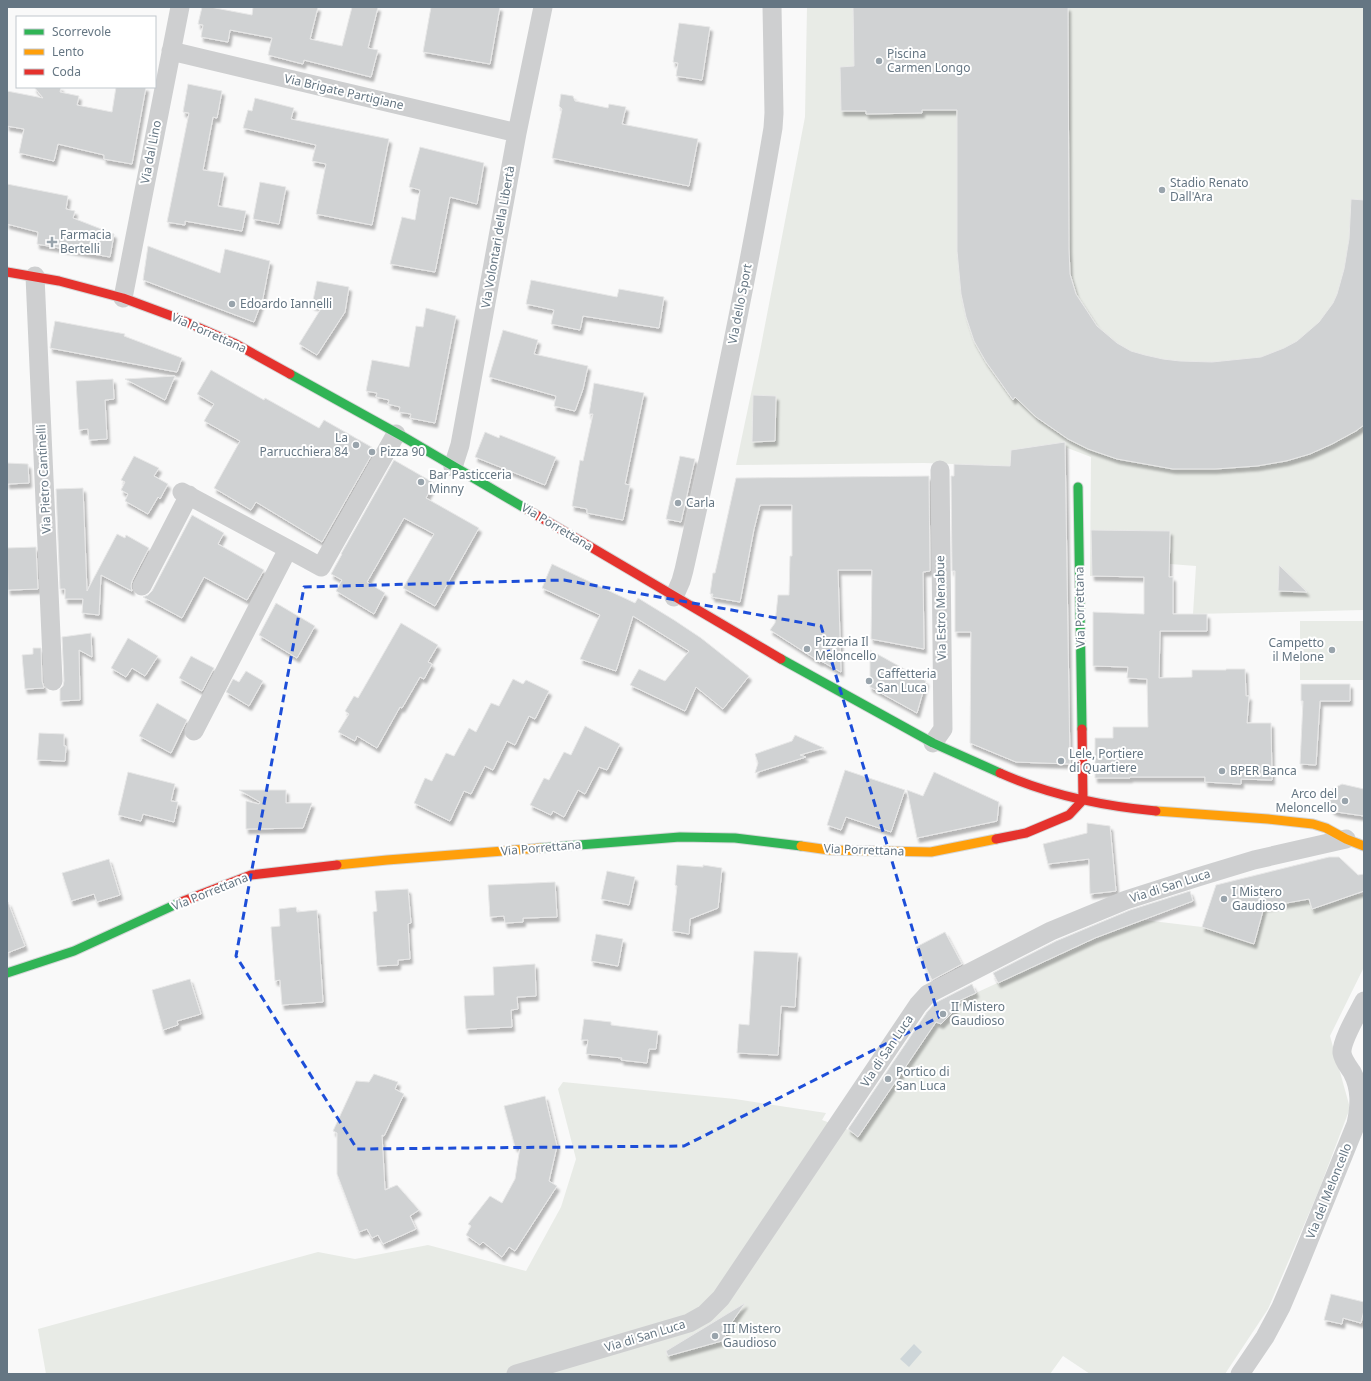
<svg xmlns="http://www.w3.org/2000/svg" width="1371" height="1381" font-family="'Noto Sans',sans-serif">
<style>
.green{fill:#e8ebe6}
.water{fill:#ced6d9}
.building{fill:#d0d2d3;stroke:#e8e8e8;filter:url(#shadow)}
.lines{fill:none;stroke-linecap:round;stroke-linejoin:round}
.fast-casing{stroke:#d5d6d7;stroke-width:11}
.slow-casing{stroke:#d5d6d7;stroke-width:11}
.jam-casing{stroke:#d5d6d7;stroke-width:11}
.street{stroke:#cecfd0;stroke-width:19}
.fast{stroke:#30b455;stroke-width:9}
.slow{stroke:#ff9f0a;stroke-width:9}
.jam{stroke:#e5322d;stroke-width:9}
.marked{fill:none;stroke:#1d4ed8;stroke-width:3;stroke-dasharray:8 5;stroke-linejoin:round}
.poi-dot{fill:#99a4ac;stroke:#fff;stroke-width:1.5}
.labels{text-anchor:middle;stroke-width:4;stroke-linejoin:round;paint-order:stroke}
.poi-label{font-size:12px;fill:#657683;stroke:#fff;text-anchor:start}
.street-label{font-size:12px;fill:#657683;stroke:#fff}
</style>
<defs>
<filter id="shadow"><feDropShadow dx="2.5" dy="4.5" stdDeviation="1" flood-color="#0004"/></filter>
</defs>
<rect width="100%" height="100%" fill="#f9f9f9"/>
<path class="green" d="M807 7H1364V610L1193 614 1196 566 1170 564 1169 577 1090 576 1091 457 1065 447H1031L1011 450 1010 466 924 463 736 465 760 351 805 117Z
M1300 621H1364V680H1300Z
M1357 894 1364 895V967L1330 1036 1350 1108 1319 1190 1268 1309 1225 1374H1090L1063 1356 1050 1374H46L38 1329 318 1252 355 1259 428 1245 526 1271 561 1207 576 1159 558 1089 563 1082 735 1099 826 1113 822 1120 860 1134 936 1022 941 1024 955 1010 954 1003 1095 938 1144 920 1202 927 1253 944 1264 907 1309 899 1312 909Z"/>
<path class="water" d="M914 1344 922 1352 909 1367 900 1359Z"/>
<path class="building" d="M202 7H210L252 15 253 7H318L310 39 342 46 352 7H378L368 48 378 50 371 77 304 60 303 64 268 55 272 38 230 30 228 42 201 37 203 25 198 24Z
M431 7H500L490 64 423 52Z
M853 7H1068L1069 249 1070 274 1076 294 1097 326 1117 343 1131 351 1145 355 1163 359 1180 361 1212 362 1261 357 1284 348 1297 341 1319 322 1333 303 1337 294 1344 269 1349 239 1351 199 1364 200V425L1356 431 1332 444 1310 454 1286 461 1257 466 1215 469H1173L1117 459 1088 449 1068 439 1036 417 1015 397 1013 400 986 362 974 341 966 317 961 294 957 251V110H922V113L866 114V111H841L840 67 854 66Z
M679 23 710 27 702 80 676 76 678 63 673 62Z
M188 84 222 91 217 118 213 117 203 170 224 173 218 206 246 211 242 231 185 221V225L167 222 189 113 183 112Z
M34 87H61L60 92 79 96 77 105 112 112 116 87H146L132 164 104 159V155L58 144 54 161 19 153 24 129 7 126V91L43 98Z
M561 94 573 96 575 101 608 108 609 104 626 107 622 124 698 139 689 186 552 158 562 109 559 106Z
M255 98 294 108 291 119 389 139 372 225 316 214 326 164 312 161 316 145 243 128 248 110 252 111Z
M420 147 484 163 477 204 450 197 435 272 390 264 402 217 415 220 420 190 409 187Z
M260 182 286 187 279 224 253 219Z
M7 184 68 196 66 209 75 211 73 218 114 234 110 257 37 244 38 232 7 224Z
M148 246 220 273 225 249 270 261 263 298 254 322 143 280Z
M531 280 617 297 619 289 664 297 659 328 583 316 580 330 551 324 554 310 526 304Z
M317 281 349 287 345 312 317 355 299 344 322 307 312 305Z
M426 308 456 316 435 423 410 418 411 414 399 412 400 407 388 404 389 400 376 397 377 393 366 391 372 360 409 367 416 326 423 327Z
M55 321 125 334 124 336 182 358 177 372 50 348Z
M503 330 538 340 534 354 588 366 583 389 575 411 554 406 556 396 489 377Z
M211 370 264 400 265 398 319 428 324 420 375 449 322 542 256 502 251 510 214 488 240 441 204 421 214 404 197 394Z
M175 376 165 400 125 379Z
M113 379 114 399 105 400 107 439 89 440 88 429 79 430 76 381Z
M594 383 644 393 625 484 630 485 623 520 587 513V509L572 506 580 460 583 461 593 414H589Z
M753 395 776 396 775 441 752 442Z
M485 432 499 438 500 435 556 457 545 485 475 457Z
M1065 442 1070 764 1016 762 970 743 971 632H955V571H952L951 476H954V464L1010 466 1011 450Z
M134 456 159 468 154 476 168 484 160 499 158 497 148 514 125 501 128 494 121 490 125 482 121 480Z
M680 456 695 459 681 522 666 519Z
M394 460 434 483 426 498 479 528 435 606 403 588 434 534 404 518 367 582 385 593 374 614 336 591 342 580 331 574 342 554H341Z
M7 463 28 464 29 483 7 484Z
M929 476 930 571 923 572 924 649 871 639 872 570H838L841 672 821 661 820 662 770 630 775 623 778 595H789L790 556H792V505H760L754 529 740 602 712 597 713 594H710L713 573H715L736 478Z
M83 488 87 591 117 534 125 538 126 535 149 548 132 581 131 586 132 591 101 575 99 615 82 613 83 599H65V589H60L56 489Z
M192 515 224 533 218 544 264 570 247 600 204 577 182 618 143 597 148 595 152 591Z
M1091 530 1170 531 1169 577H1173V614H1207V631H1160L1159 678 1192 677V670H1226V669H1245L1246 696H1249L1247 723H1271L1272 780 1241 779V784L1205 782V777H1130V778H1095V738H1113V727H1148L1147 679 1127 678 1128 667 1093 666V612L1144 614V577L1092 576Z
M36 547 38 589 8 590 7 548Z
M552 564 635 603 638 598 674 620 701 638 749 676 723 709 696 687 685 711 630 685 639 669 665 681 689 651 633 616 616 671 580 659 600 615 542 588Z
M1279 565 1307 592 1278 591Z
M276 603 315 626 297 658 259 635Z
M401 623 438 645 428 662 432 664 424 679 420 677 402 708 400 707 377 748 357 736 355 741 338 732 349 714 345 711 354 696 358 698Z
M91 633 92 657 79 650 80 700 60 701V689L63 686 64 681 62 637Z
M128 638 158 656 145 676 132 668 126 677 111 668Z
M33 648H41L42 681 44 688 25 689 22 655 33 654Z
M870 650 926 681 917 713 870 687Z
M191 656 214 668 202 691 179 678Z
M246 671 263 681 249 706 226 692 233 679 239 682Z
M513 679 523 684 526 680 549 691 535 719 529 716 515 745 507 741 493 770 485 766 471 794 464 791 450 821 414 803 425 778 432 781 446 753 454 756 469 728 476 732 491 703 499 706Z
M1301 684H1350V701H1320L1316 765 1300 764 1303 701H1301Z
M157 703 187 720 171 753 139 736Z
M585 726 620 744 607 770 599 767 585 794 578 790 564 817 553 811 551 815 530 805 544 778 549 780 564 752 571 755Z
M39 733 64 734V746H66L65 761 37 760Z
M795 735 824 748 800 755 806 757 755 773 758 763 755 754 792 741Z
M845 770 905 790 891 832 846 817 841 830 827 825Z
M128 772 175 784 171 801 178 802 174 822 143 814 141 821 118 815Z
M934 772 999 802 997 821 917 838 907 790 923 796Z
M1342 784 1364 789V816L1337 812 1332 810 1329 805 1327 800 1330 790Z
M239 790H286V803H312L303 828 246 829V801L259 804 260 802Z
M1087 823 1110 826 1116 891 1090 894 1089 859 1048 864 1043 844 1087 833Z
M1329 857H1339L1358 875 1364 874V891L1312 909 1309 899 1264 907 1254 944 1202 927 1216 885Z
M109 859 120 895 97 902 94 894 71 901 62 873Z
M677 865 703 867V865L722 868 718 908 690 919 689 934 672 931 677 886 675 885Z
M607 871 635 877 629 905 601 899Z
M555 882 557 917 523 918V922L505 923 504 916 490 917 488 885Z
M408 889 411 923 408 924 410 959 398 960V965L377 966 373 912 377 911 375 891Z
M1190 891 1193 901 1095 938 998 983 993 973 1056 941 1130 910Z
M8 902 25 946 7 953V903Z
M296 907 297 912 317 910 323 1002 282 1005 280 980 275 981 271 927 280 926 279 909Z
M945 932 962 964 932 980 916 947Z
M596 934 623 939 618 966 591 961Z
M754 951 798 953 795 1007 781 1006 778 1055 737 1053 739 1024 749 1025Z
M535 964 536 996 517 997 518 1009 511 1010 512 1027 466 1029 464 996 494 995 493 967Z
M190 979 201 1014 177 1021 178 1025 163 1030 152 990Z
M972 984 976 993 954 1003 955 1010 941 1024 936 1022 858 1137 848 1129 927 1012 935 1003Z
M584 1019 611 1022V1025L658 1031 656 1049H649L647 1063 621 1060 622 1058 586 1054 588 1040H581Z
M374 1074 398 1082 395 1089 404 1094 384 1136 382 1135 385 1190 397 1185 419 1210 410 1216 416 1229 383 1244 378 1235 372 1238 367 1229 359 1232 337 1174V1133L333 1131 356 1081 369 1082Z
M545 1096 557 1146 549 1181 557 1186 515 1251 509 1247 502 1257 483 1242 480 1245 466 1235 471 1226 468 1224 490 1196 502 1203 515 1179 520 1147H515L504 1106Z
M1331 1294 1364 1302V1310L1361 1323 1343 1318 1342 1324 1324 1320Z
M745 1303 724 1334 729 1339 668 1356 666 1351Z"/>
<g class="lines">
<defs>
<path id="fast" d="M290 374 402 436 528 510
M1078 487 1082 729
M781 659 933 743 1000 773
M541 848 680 837 735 838 801 846
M7 973 74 951 181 902"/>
<path id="slow" d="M1156 811 1268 819 1313 824 1326 828 1346 839 1364 846
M801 846 829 850 931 852 996 839
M337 865 387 860 541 848"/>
<path id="jam" d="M7 272 59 281 123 298 177 318 234 343 290 374
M528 510 781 659
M1000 773C1049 795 1103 806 1156 811
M996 839 1026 833 1069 815 1083 800 1082 729
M181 902 251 875 337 865"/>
</defs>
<use href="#fast" class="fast-casing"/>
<use href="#slow" class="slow-casing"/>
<use href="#jam" class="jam-casing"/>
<path class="street" d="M171 51 517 133
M35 276 53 681
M123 298 180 7
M453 467 460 445 517 133 543 7
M182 492 288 549
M142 586 189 495
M674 597 681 581 684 570C717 423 748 276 773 128L774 113 772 7
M194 731 288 549 321 567 396 434
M933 743 943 729 940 470
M516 1374 689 1323 705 1314 721 1298 918 1005 928 994 1051 931 1126 900 1198 877 1254 860 1346 839
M1240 1374 1265 1337 1281 1307 1298 1267 1356 1124C1360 1106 1361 1089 1352 1072 1348 1066 1343 1060 1342 1053 1341 1041 1358 1013 1364 1001"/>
<use href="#fast" class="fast"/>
<use href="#slow" class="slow"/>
<use href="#jam" class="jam"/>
</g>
<path class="marked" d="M564 580 821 626 939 1017 684 1146 357 1149 236 956 304 587Z"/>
<g class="poi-dot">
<circle cx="879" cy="61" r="4"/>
<circle cx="1162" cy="190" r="4"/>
<path d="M50 236h4v4h4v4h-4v4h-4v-4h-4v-4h4z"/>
<circle cx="232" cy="304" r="4"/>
<circle cx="356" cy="445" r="4"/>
<circle cx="372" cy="452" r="4"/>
<circle cx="421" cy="482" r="4"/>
<circle cx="678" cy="503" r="4"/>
<circle cx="807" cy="649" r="4"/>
<circle cx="1332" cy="650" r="4"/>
<circle cx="869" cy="681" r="4"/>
<circle cx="1061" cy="761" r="4"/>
<circle cx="1222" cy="771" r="4"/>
<circle cx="1345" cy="801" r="4"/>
<circle cx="1224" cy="899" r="4"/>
<circle cx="943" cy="1014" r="4"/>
<circle cx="888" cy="1079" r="4"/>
<circle cx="715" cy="1336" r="4"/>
</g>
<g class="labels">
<g class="poi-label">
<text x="887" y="58">Piscina<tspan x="887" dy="14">Carmen Longo</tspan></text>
<text x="1170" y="187">Stadio Renato<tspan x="1170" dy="14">Dall'Ara</tspan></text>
<text x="60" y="239">Farmacia<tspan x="60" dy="14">Bertelli</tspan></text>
<text x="240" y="308">Edoardo Iannelli</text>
<text x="348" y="442" text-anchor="end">La<tspan x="348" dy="14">Parrucchiera 84</tspan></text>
<text x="380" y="456">Pizza 90</text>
<text x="429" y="479">Bar Pasticceria<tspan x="429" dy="14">Minny</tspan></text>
<text x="686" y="507">Carla</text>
<text x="815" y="646">Pizzeria Il<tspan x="815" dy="14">Meloncello</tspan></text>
<text x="1324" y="647" text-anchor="end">Campetto<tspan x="1324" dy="14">il Melone</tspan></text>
<text x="877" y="678">Caffetteria<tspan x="877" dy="14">San Luca</tspan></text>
<text x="1069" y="758">Lele, Portiere<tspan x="1069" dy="14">di Quartiere</tspan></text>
<text x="1230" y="775">BPER Banca</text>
<text x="1337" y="798" text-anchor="end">Arco del<tspan x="1337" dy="14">Meloncello</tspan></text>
<text x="1232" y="896">I Mistero<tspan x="1232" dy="14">Gaudioso</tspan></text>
<text x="951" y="1011">II Mistero<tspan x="951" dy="14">Gaudioso</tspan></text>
<text x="896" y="1076">Portico di<tspan x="896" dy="14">San Luca</tspan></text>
<text x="723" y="1333">III Mistero<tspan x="723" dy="14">Gaudioso</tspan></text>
</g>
<g class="street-label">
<text transform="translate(344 92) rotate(13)" y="4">Via Brigate Partigiane</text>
<text transform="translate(151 152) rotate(-79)" y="4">Via dal Lino</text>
<text transform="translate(498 237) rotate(-80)" y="4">Via Volontari della Libertà</text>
<text transform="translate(740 304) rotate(-79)" y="4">Via dello Sport</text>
<text transform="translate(209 333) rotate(24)" y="4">Via Porrettana</text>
<text transform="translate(44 479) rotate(-93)" y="4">Via Pietro Cantinelli</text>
<text transform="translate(557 527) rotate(31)" y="4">Via Porrettana</text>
<text transform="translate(1080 607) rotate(-91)" y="4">Via Porrettana</text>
<text transform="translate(941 608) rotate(-91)" y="4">Via Estro Menabue</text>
<text transform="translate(541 848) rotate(-5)" y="4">Via Porrettana</text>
<text transform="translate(864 850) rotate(2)" y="4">Via Porrettana</text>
<text transform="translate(1170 886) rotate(-18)" y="4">Via di San Luca</text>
<text transform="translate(210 892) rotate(-22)" y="4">Via Porrettana</text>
<text transform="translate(887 1051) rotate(-56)" y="4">Via di San Luca</text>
<text transform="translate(1329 1191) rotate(-68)" y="4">Via del Meloncello</text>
<text transform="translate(645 1336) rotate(-17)" y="4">Via di San Luca</text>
</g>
</g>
<rect width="1371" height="1381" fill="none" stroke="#657683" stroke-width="16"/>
<rect x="16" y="16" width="140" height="72" fill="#ffffff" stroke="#c1c8cd"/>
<rect x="24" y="29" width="20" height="6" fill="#30b455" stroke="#c1c8cd"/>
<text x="52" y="36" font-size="12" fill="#657683">Scorrevole</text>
<rect x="24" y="49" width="20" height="6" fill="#ff9f0a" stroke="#c1c8cd"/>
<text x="52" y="56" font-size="12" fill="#657683">Lento</text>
<rect x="24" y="69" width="20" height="6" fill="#e5322d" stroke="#c1c8cd"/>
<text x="52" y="76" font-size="12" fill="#657683">Coda</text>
</svg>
